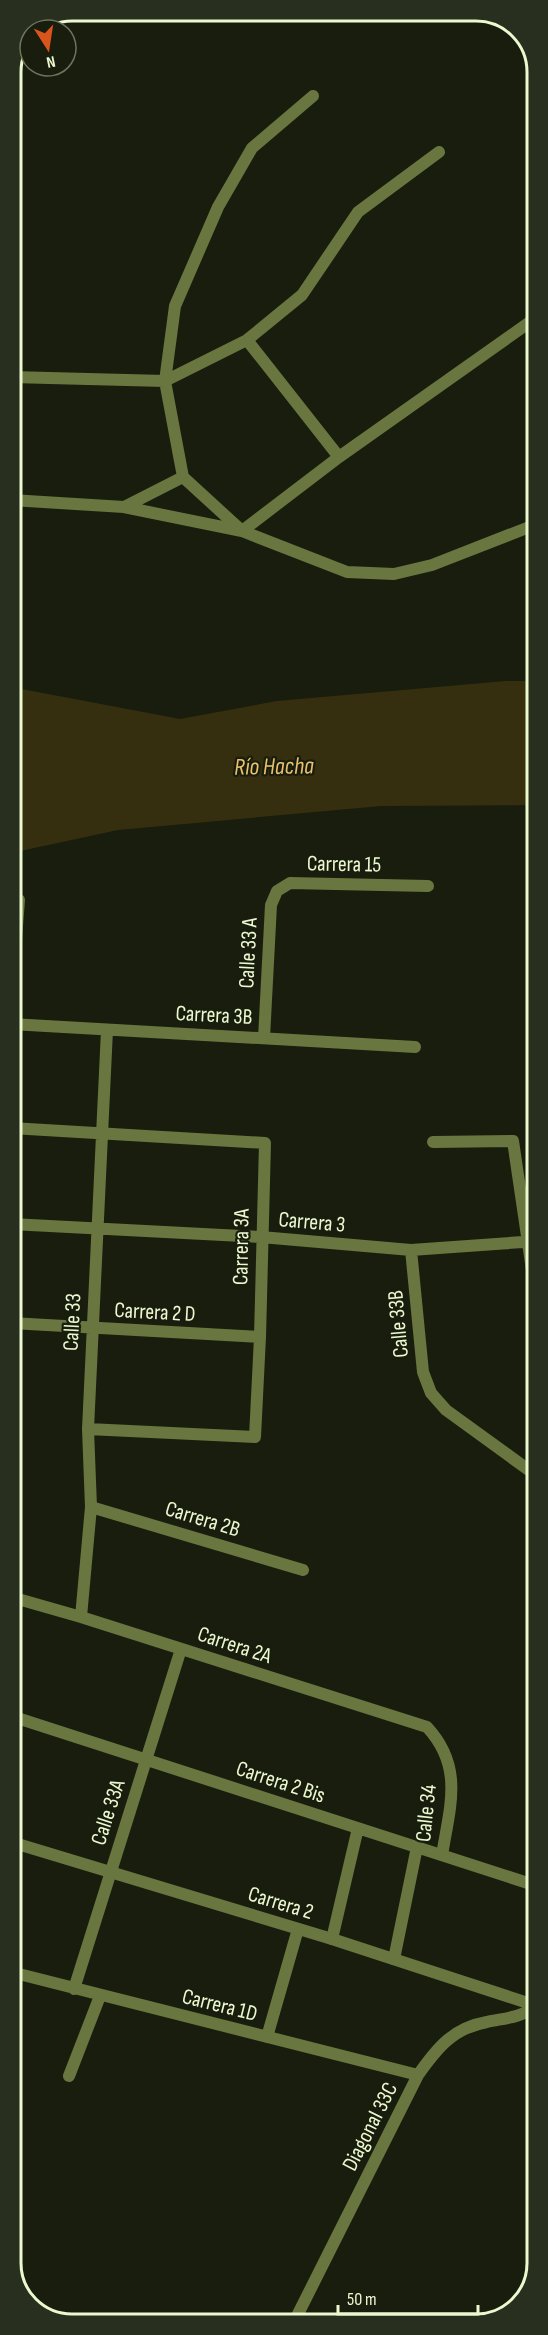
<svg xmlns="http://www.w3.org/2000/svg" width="548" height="2335" font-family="'Sofia Sans Condensed',sans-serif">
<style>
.water{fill:#362f0f}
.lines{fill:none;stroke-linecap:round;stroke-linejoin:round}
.minor{stroke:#69763f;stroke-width:12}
.tertiary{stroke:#69763f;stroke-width:12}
.labels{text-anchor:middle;stroke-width:4.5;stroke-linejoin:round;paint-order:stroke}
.street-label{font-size:22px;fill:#ecf9d0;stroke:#181d0e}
.water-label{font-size:24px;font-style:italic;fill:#ecc16c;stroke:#181d0e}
.rim{fill:none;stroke:#ecf9d0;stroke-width:3}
</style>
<rect width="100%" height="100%" fill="#181d0e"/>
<path class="water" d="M506 681H537V805L381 806 118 830 11 853V687L180 719 277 701Z"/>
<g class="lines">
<path class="minor" d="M313 96 252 148 218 207 175 306 165 381 183 477 242 531 339 457 537 317
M247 340 339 457
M11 377 165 381 247 340 302 295 358 212 439 152
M11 500 124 507 242 531 347 572 394 574 432 565 537 524
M124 507 183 477
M11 1004 19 900
M11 1024 415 1047
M264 1038 271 905 277 891 290 883 428 886
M11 1128 265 1143 260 1337 255 1437 88 1429
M433 1142 513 1141 537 1304
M11 1224 261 1237 411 1250 537 1241
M411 1250 423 1372 431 1393 446 1410 537 1476
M11 1323 260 1337
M91 1507 303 1570
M11 1597 81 1617 427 1727C464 1767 450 1806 442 1855
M81 1617 91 1507 88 1429 107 1030
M11 1716 537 1886
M332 1939 358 1828
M394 1959 417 1847
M11 1972 418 2075
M74 1989 181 1649
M267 2037 298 1929
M69 2076 100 1996
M293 2324 418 2075C437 2048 453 2028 487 2022 505 2018 521 2018 535 2006"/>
<path class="tertiary" d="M11 1842 332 1939 537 2006"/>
</g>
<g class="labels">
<g class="street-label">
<text transform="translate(344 863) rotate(1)" y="8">Carrera 15</text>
<text transform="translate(247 953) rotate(-87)" y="8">Calle 33 A</text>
<text transform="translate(214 1014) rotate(3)" y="8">Carrera 3B</text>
<text transform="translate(312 1221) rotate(5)" y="8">Carrera 3</text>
<text transform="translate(240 1247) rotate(-89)" y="8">Carrera 3A</text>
<text transform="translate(155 1311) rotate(3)" y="8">Carrera 2 D</text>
<text transform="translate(71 1322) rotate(-87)" y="8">Calle 33</text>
<text transform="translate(397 1324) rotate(-95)" y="8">Calle 33B</text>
<text transform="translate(203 1518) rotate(17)" y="8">Carrera 2B</text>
<text transform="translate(235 1644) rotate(18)" y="8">Carrera 2A</text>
<text transform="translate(281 1781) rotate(18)" y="8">Carrera 2 Bis</text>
<text transform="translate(107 1812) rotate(-72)" y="8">Calle 33A</text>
<text transform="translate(425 1813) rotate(-84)" y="8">Calle 34</text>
<text transform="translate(281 1902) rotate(17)" y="8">Carrera 2</text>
<text transform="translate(220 2004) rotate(14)" y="8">Carrera 1D</text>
<text transform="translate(369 2126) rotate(-63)" y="8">Diagonal 33C</text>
</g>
<g class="water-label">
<text transform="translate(274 766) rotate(-1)" y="8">Río Hacha</text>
</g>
</g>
<path d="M0 0H548V2335H0ZM72 21H476A51 51 0 0 1 527 72V2263A51 51 0 0 1 476 2314H72A51 51 0 0 1 21 2263V72A51 51 0 0 1 72 21Z" fill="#292f1e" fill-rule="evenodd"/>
<path class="rim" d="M72 21H476A51 51 0 0 1 527 72V2263A51 51 0 0 1 476 2314H72A51 51 0 0 1 21 2263V72A51 51 0 0 1 72 21Z"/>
<g transform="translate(48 48) rotate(168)"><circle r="28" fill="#181d0e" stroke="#6d755c" stroke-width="1.5"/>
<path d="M0-4.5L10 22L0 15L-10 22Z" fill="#d9551c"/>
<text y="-9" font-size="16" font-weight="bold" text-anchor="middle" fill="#ecf9d0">N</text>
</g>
<path d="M338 2305v9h140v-9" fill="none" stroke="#ecf9d0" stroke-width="3"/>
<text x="347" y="2305" font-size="18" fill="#ecf9d0" stroke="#181d0e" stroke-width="4.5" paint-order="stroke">50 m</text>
</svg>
